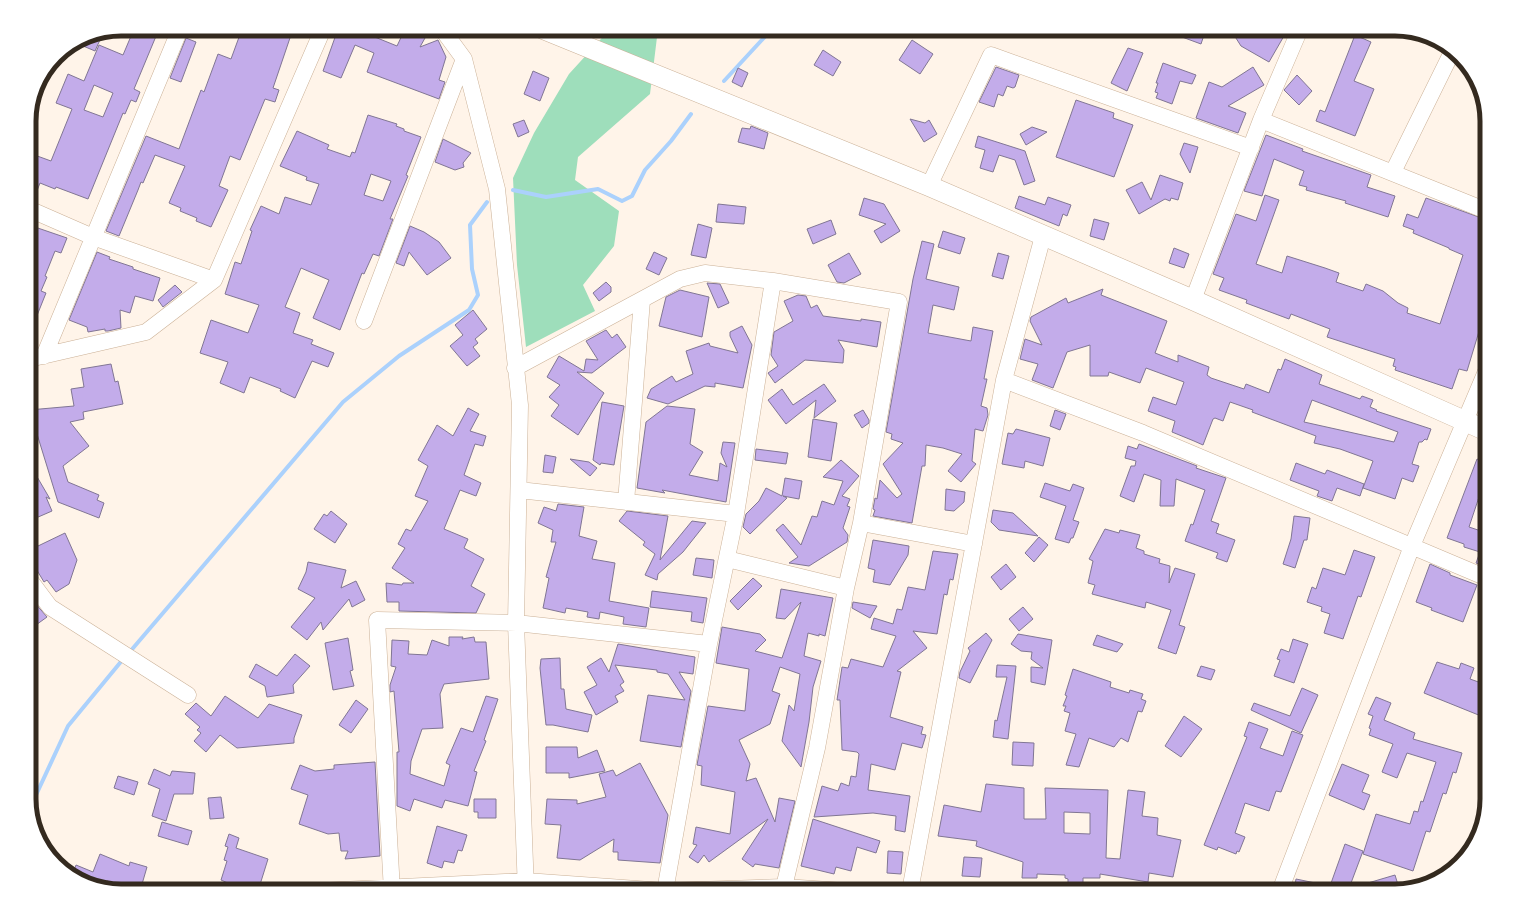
<svg xmlns="http://www.w3.org/2000/svg" width="1516" height="920" font-family="Karla,sans-serif">
<style>
.green{fill:#9edebb}
.lines{fill:none;stroke-linecap:round;stroke-linejoin:round}
.stream{stroke:#abd1fc;stroke-width:4}
.building{fill:#c3acea;stroke:#817694;fill-rule:evenodd}
.minor-casing{stroke:#cbb197;stroke-width:17}
.tertiary-casing{stroke:#cbb197;stroke-width:21}
.minor{stroke:#fff;stroke-width:16}
.tertiary{stroke:#fff;stroke-width:20}
.rim{fill:none;stroke:#342a1f;stroke-width:5}
</style>
<rect width="100%" height="100%" fill="#fff4e9"/>
<path class="green" d="M610 29H658L650 94 578 157 575 180 619 211 614 246 583 285 595 311 526 347 517 265 513 178 534 133 569 74Z"/>
<g class="lines">
<path class="stream" d="M724 81 772 29
M513 190 546 197 598 189 622 201 632 196 645 170 671 141 691 114
M128 654 343 402 399 356 469 310 478 295 472 269 470 225 487 202
M30 808 68 726 124 658"/>
</g>
<path class="building" d="M134 29H159L134 89 140 92 136 102 131 100 125 114 123 113 88 199 56 187 55 189 40 183 33 201 29 200V153L51 161 72 109 56 103 68 74 84 81 99 45 123 55ZM94 85 113 93 103 117 84 110Z
M242 29H263L276 33 278 29H293L273 88 279 90 275 102 265 99 240 160 230 156 219 186 228 190 211 227 196 221 197 218 180 211 181 208 169 203 185 166 155 155 143 183 141 182 138 190 119 236 106 231 146 136 179 149 201 90 204 92 218 54 231 59Z
M338 29H355L397 46 405 29H430L420 47 438 40 446 57 439 80 445 82 439 99 367 72 374 53 355 45 341 78 323 71Z
M1164 29H1206L1201 44 1163 30Z
M1244 29H1288L1269 62 1241 46 1234 35Z
M103 33 95 51 76 43 86 36Z
M1355 35 1371 42 1354 81 1374 89 1355 136 1316 121 1320 110 1325 112Z
M186 38 196 42 181 82 170 78Z
M912 40 933 54 920 74 899 60Z
M1128 48 1143 53 1127 91 1111 83Z
M823 50 841 62 833 76 814 65Z
M1163 63 1196 75 1192 84 1180 81 1172 104 1156 98 1158 93 1155 92 1158 83H1156Z
M996 67 1019 75 1015 87 1013 88 1007 86 1003 96 998 94 994 107 979 102Z
M1253 67 1264 85 1228 106 1246 113 1238 133 1196 118 1209 82 1222 87Z
M738 68 748 73 742 87 732 82Z
M533 71 549 78 540 101 524 94Z
M1297 75 1312 91 1299 105 1284 90Z
M1076 100 1114 113 1113 118 1133 125 1114 177 1056 157Z
M368 115 397 124 396 126 404 129V131L421 137 406 175 408 176 390 219H393L379 256 373 254 364 274 362 273 340 330 313 318 329 280 301 268 285 307 300 313 293 333 313 340 311 344 334 353 328 367 312 361 295 398 280 391 281 389 250 377 244 393 220 383 228 362 200 353 211 320 248 333 259 305 225 294 235 262 241 264 252 231 250 230 261 206 279 214 285 197 311 205 319 184 306 180 307 177 280 166 297 131 329 145 327 149 350 157 352 152 355 153ZM371 174 391 181 383 201 364 195Z
M910 119 925 123 929 120 937 134 924 142Z
M524 120 529 132 518 137 513 124Z
M751 126 768 133 764 149 738 142 742 128 750 129Z
M1032 127 1047 132 1026 145 1020 134Z
M1266 135 1303 149 1302 151 1371 175 1367 187 1395 196 1388 217 1345 203 1346 201 1306 190 1307 187 1299 185 1304 171 1274 159 1262 196 1244 191Z
M978 136 1025 151 1035 181 1024 185 1015 160 999 155 993 172 980 168 985 150 975 147Z
M443 139 471 153 463 163 464 167 455 170 435 162Z
M1184 143 1198 147 1190 173 1180 154Z
M1160 175 1183 183 1178 200 1171 198 1170 201 1165 199 1139 214 1126 190 1142 182 1151 200Z
M1265 195 1279 200 1256 264 1282 273 1287 256 1325 268 1339 273 1336 282 1363 291 1366 284 1383 291 1398 303 1408 308 1407 313 1440 324 1463 255 1449 249V248L1413 233 1414 230 1403 226 1407 214 1418 218 1426 198 1487 220V229L1479 251 1487 254V305L1467 371 1459 369 1452 389 1395 370 1396 367 1393 366 1395 359 1327 337 1330 329 1291 314 1289 319 1246 303 1247 300 1219 290 1224 278 1213 274 1236 214 1256 221Z
M1019 196 1045 205 1048 197 1071 205 1067 216 1063 214 1059 226 1015 208Z
M864 198 884 204 900 231 881 243 874 231 886 224 859 215Z
M718 204 746 207 744 224 716 222Z
M1094 219 1109 223 1104 240 1090 236Z
M831 220 836 234 813 244 807 229Z
M698 224 712 228 706 258 691 255Z
M29 225 67 238 61 253 55 251 45 276 47 277 41 291 46 293 30 333Z
M410 226 424 232 439 242 451 258 427 275 409 252 404 266 396 263Z
M943 231 965 238 960 254 938 247Z
M922 241 934 244 926 279 959 287 954 310 933 305 928 333 971 341 973 327 993 331 984 379H987L981 406 987 408 988 415 983 431 975 429 972 461 976 464 961 482 948 471 962 454 943 448 926 445 925 466H922L912 523 873 516 875 510 873 509 875 498 877 499 880 480 897 498 902 494 883 464 903 443 891 439 892 434 886 432 913 279Z
M1174 248 1189 254 1184 268 1169 263Z
M97 252 110 257 109 259 133 267V269L160 278 153 301 135 296 130 313 120 310 121 328 108 331H105V329L88 332 87 327 69 320Z
M654 252 667 258 659 275 646 269Z
M849 253 861 274 844 283 837 282 828 265Z
M998 253 1009 256 1003 279 992 276Z
M606 282 611 287V292L599 301 593 293Z
M707 283 720 284 729 303 718 308Z
M175 285 182 292 163 307 158 300Z
M1103 289 1101 295 1167 321 1155 353 1178 362V355L1209 367 1207 375 1211 378 1244 389 1246 384 1269 393 1278 369 1281 370 1285 359 1322 375 1319 384 1360 399 1362 396 1373 400 1370 407 1377 410 1376 411 1431 429 1427 440 1425 439 1422 442H1419L1412 464 1419 466 1413 482 1402 478 1395 499 1363 488 1373 461 1340 449 1314 443 1316 436 1252 412 1253 410 1230 402 1223 421 1215 418 1213 419 1203 445 1194 441 1172 432 1175 421 1148 411 1153 397 1176 405 1184 382 1146 368 1140 383 1109 372 1108 376H1090V345L1067 352 1053 388 1032 380 1038 364 1020 359 1025 339 1042 345 1030 321 1031 317 1066 298 1068 303ZM1312 400 1398 432 1394 442 1304 422Z
M680 290 709 297 702 337 659 326 666 297Z
M798 295 806 296 811 308 817 305 823 316 861 321V319L881 322 877 347 838 340 844 350 843 363 805 360 775 383 768 373 778 366 771 355 774 332 793 321 784 301Z
M473 310 487 329 475 339 478 343 473 347 480 356 467 366 450 346 463 335 455 325Z
M742 326 752 345 743 388 715 383V387L705 386 668 404 647 398 651 389 672 376 676 382 693 374 686 351 709 343 710 346 738 353 730 336V332Z
M606 330 612 338 617 334 626 347 592 373 577 372 604 393 578 435 551 416 559 405 549 397 560 385 547 377 559 356 584 371 586 359 598 360 586 341Z
M111 364 115 382 118 381 123 404 83 412 84 419 70 422 89 446 63 466 68 482 99 495 97 500 104 503 99 518 58 502 33 421 29 422V410L74 406 71 389 84 387 81 369Z
M824 384 836 401 814 418 816 400 786 424 768 400 782 389 793 405Z
M602 402 624 406 614 465 601 463 600 465 593 460Z
M667 406 695 409 690 444 703 452 689 475 718 481 720 463 727 467 721 453 723 442 735 443 726 502 662 490 665 493 637 488 646 422Z
M468 408 479 414 470 431 486 436 483 446 475 444 464 475 481 483 476 496 460 490 444 529 468 539 464 548 484 559 471 586 485 594 476 613 399 611V602H387L386 583 402 585 403 583H414L392 568 405 548 398 544 406 529 411 531 428 501 415 496 428 466 418 460 437 425 453 436Z
M863 410 869 420V423L862 428 854 415Z
M1055 410 1066 414 1060 430 1050 426Z
M813 419 837 423 831 461 808 457Z
M1016 429 1050 438 1043 466 1025 461 1024 468 1002 464 1008 433 1013 434Z
M1139 444 1197 466 1196 468 1226 478 1211 521 1219 524 1216 533 1235 540 1227 562 1216 558 1218 553 1185 541 1191 524 1193 525 1205 490 1176 479 1174 506H1160L1161 480 1144 474 1134 502 1120 496 1131 466H1135L1136 461 1125 458 1128 446 1137 449Z
M756 449 788 453 786 464 755 460Z
M545 455 556 457 553 473 543 472Z
M570 459 589 462 597 468 590 476Z
M1477 459 1487 463V482L1482 495 1480 494 1469 527 1487 533V568L1476 563 1480 552 1464 547V544L1447 538Z
M841 460 859 476 842 496 850 499 847 506 850 507 843 528 848 535 847 542 809 566 789 563 798 557 776 530 783 524 801 545 812 516 817 517 822 501 834 505 843 481 823 477Z
M29 463 50 499 46 497 52 511 29 521Z
M1296 463 1325 474 1327 470 1364 484 1360 496 1337 488 1332 501 1317 496 1319 491 1290 480Z
M785 478 802 481 799 499 783 496 787 498 750 534 743 527 746 514 759 501 766 488 782 496Z
M1045 483 1070 491 1073 484 1084 488 1073 520 1079 522 1073 538H1071L1069 543 1055 539 1066 506 1040 497Z
M946 489 965 492 964 502 954 511 945 510Z
M558 504 584 507 579 536 597 541 592 559 615 563 609 601 649 608 646 627 623 624 624 617 600 612 599 619 587 617 588 612 566 608 565 613 543 608 549 578 546 577 556 542H551L553 530 538 523 544 507 556 511Z
M993 510 1013 513 1038 536 999 530 991 522Z
M331 511 347 524 335 543 314 529 324 514 327 516Z
M627 511 668 516 660 560 692 521 706 523 683 552 658 574 657 580 645 575 655 554 643 545 645 542 619 521Z
M1294 516 1310 518 1307 540H1304L1295 568 1283 564 1291 539Z
M1105 529 1119 533 1120 530 1140 535 1136 548 1144 551V554L1160 559 1159 563 1170 566 1169 583 1175 568 1195 574 1179 625 1185 627 1176 654 1158 648 1171 610 1146 602 1145 608 1092 594 1095 585 1088 583 1093 561 1089 559Z
M29 531 38 546 65 533 77 560 69 584 56 592 47 580 44 582 29 557Z
M1039 537 1048 545 1034 562 1025 553Z
M873 540 909 546 908 555 890 585 873 582 875 570 868 568Z
M1354 550 1375 557 1361 597 1358 596 1343 639 1324 633 1330 614 1321 611 1322 607 1307 602 1312 587 1316 589 1323 568 1345 575Z
M933 551 958 554 953 580 950 579 947 595 944 594 937 634 913 631 927 648 897 671 901 672 890 717 923 727 921 734 926 735 922 748 902 743 895 770 871 764 868 790 910 796 905 832 895 830 896 816 873 813 814 817 822 786 838 791 841 783 849 786 851 776 856 777 859 754 857 752 842 750 840 700H837L842 667 848 668 851 659 883 667 896 636 871 629 874 618 893 624 897 609 902 610 908 587 925 590Z
M696 558 714 560 712 578 693 575Z
M308 562 346 570 341 588 356 581 365 600 352 607 349 599 323 630 321 622 307 640 291 627 315 598 298 589 306 572Z
M1006 564 1016 577 1001 590 991 577Z
M1430 564 1450 573V575L1477 585 1463 622 1431 610 1432 608 1416 602Z
M753 578 762 586 738 610 730 601Z
M781 589 833 598 825 636 819 634V636L808 633 804 656 821 661 813 687 809 722 801 767 782 741 789 705 794 711 800 674 780 667 772 691 780 694 770 724 739 740 750 764 746 781 756 778 775 822 779 798 795 801 779 868 755 864 753 867 742 859 768 819 709 862 704 855 698 863 689 857 697 845 693 844 696 827 730 834 735 792 701 785 702 766 697 765 708 706 745 711 749 669 716 663 722 627 760 634 766 640 755 651 782 658 801 602 785 619 776 618Z
M652 591 707 598 703 623 691 621 692 612 650 607Z
M853 602 877 606 870 618 852 608Z
M35 603 47 617 29 630V607Z
M1023 607 1033 619 1019 631 1009 619Z
M986 633 992 640 970 683 959 678 960 672 970 651 968 648Z
M1018 634 1052 640 1045 685 1031 682V667L1043 668 1031 659 1032 652 1021 651 1011 644Z
M1097 635 1123 644 1117 652 1093 645Z
M449 637H463L462 639 474 637 475 642H486L489 679 444 684 440 694 443 728 422 729 411 761 410 774 444 786 450 765 446 763 461 728 473 732 486 696 498 699 484 740 486 741 474 771 477 772 468 806 445 800 442 808 414 799 410 811 397 806V752H399L394 691 390 692V685L396 667 391 666 392 640 409 641 408 654 427 655 432 640 449 646Z
M348 638 353 670 350 671 354 686 333 690 325 643Z
M1293 639 1308 644 1294 683 1274 676 1280 660 1277 659 1281 649 1289 652Z
M618 644 695 657 693 674 679 672 691 691 681 747 640 741 648 695 685 700 668 674 657 672V670L615 665 624 682 620 685 624 691 615 696 618 702 596 715 584 692 597 685 587 667 601 658 609 672Z
M295 654 310 666 293 685 294 693 267 697 265 686 249 677 256 664 277 676Z
M560 658 561 689H564L566 709 592 715 588 732 553 725H546L540 668 541 659Z
M1437 662 1459 669 1461 663 1474 668 1470 679 1487 685V701L1481 716 1424 693Z
M997 665 1016 666 1008 739 993 737 995 720 997 721 1007 677H996Z
M1201 666 1215 670 1211 680 1197 676Z
M1073 669 1111 682 1110 687 1129 693 1130 690 1143 694 1141 699 1146 701 1142 712 1138 711 1128 742 1121 738 1114 747 1089 738 1079 767 1066 765 1076 734 1065 731 1070 713 1064 711 1066 706H1063L1067 696 1065 695Z
M1302 688 1318 695 1301 733 1251 710 1254 703 1290 716Z
M225 696 258 718 269 704 302 715 294 738V743L237 748 220 735 206 752 194 741 201 733 197 730 200 727 185 714 196 703 211 716Z
M1376 697 1391 703 1384 720 1415 733 1413 739 1462 753 1456 773 1453 772 1446 794 1443 793 1430 832 1426 831 1413 871 1363 854 1376 814 1410 824 1414 811 1418 812 1421 801 1423 802 1436 762 1407 753 1397 778 1382 772 1393 744 1369 735 1371 729 1369 728 1373 716 1368 714Z
M356 700 368 709 351 733 339 725Z
M1184 716 1202 729 1181 757 1165 746Z
M1249 722 1268 729 1260 748 1283 756 1292 731 1303 735 1281 792 1276 791 1269 811 1245 803 1235 833 1245 837 1239 852 1237 851 1236 854 1218 847 1217 850 1204 845 1247 737 1244 736Z
M1013 742 1034 743 1033 766 1012 765Z
M546 747H577L578 758 597 750 605 771 569 778V773H546Z
M375 762 380 856 345 859 348 851H341L339 833 328 834 299 824 308 795 291 789 300 765 315 771 334 769V765Z
M640 763 668 815 660 863 618 860V852H613L614 839 580 860 557 858 561 825 545 824 547 799 577 800V804L606 797 599 774 613 770 616 776Z
M1342 764 1369 775 1362 792 1370 795 1364 810 1329 795Z
M154 769 170 776 172 771 195 773 193 794H174L166 821 152 816 160 789 148 784Z
M118 776 138 782 134 795 114 788Z
M986 784 1024 788V819H1046L1045 788 1108 790 1106 858 1120 859 1128 790 1145 792 1142 816 1158 818 1157 835 1181 840 1173 877 1149 873 1148 882 1100 874V878H1083V886L1068 885V879L1065 878V875L1037 874V878H1022L1023 862 976 846 977 841 938 836 944 805 981 812ZM1064 812 1090 813V834L1064 833Z
M221 797 224 818 210 819 208 798Z
M474 799H496V818H478V812H474Z
M813 819 880 841 876 853 857 847 851 871 836 867 834 874 801 866Z
M162 822 192 831 188 845 158 836Z
M437 826 467 835 462 851 458 850 454 863 444 861 442 868 427 863Z
M229 834 239 838 236 848 268 859 258 891H246L221 880 227 861 224 860 228 847 225 846Z
M1345 844 1363 851 1348 891H1294L1296 879 1330 886Z
M888 851 903 852 901 874 887 873Z
M100 854 129 866 130 862 147 867 140 891 107 881 105 887 75 879 72 876 76 865 93 872Z
M964 857 982 858 980 877 962 876Z
M1395 875 1399 888 1391 891H1352L1351 888Z"/>
<g class="lines">
<defs>
<path id="minor" d="M442 29 464 59 497 189 520 405 516 623 526 891
M1261 120 1487 211
M1393 172 1452 52
M929 186 991 55 1251 148
M29 209 93 237 214 280
M1193 300 1261 120 1300 29
M364 321 464 59
M44 356 180 29
M29 359 146 332 214 280 323 29
M515 368 680 279 705 273 773 281 899 302 861 523 846 588 817 748 783 891
M1004 380 1143 433 1487 578
M519 490 736 514
M626 502 642 300
M861 523 974 544
M727 559 846 588
M29 579 50 607 188 695
M320 891 526 881 665 891 784 887 844 891
M392 891 377 620 516 623 709 644
M665 891 709 644 736 514 773 281
M910 891 1004 380 1043 236
M1280 891 1412 546 1487 369"/>
<path id="tertiary" d="M543 29 929 186 1193 300 1487 431"/>
</defs>
<use href="#minor" class="minor-casing"/>
<use href="#tertiary" class="tertiary-casing"/>
<use href="#minor" class="minor"/>
<use href="#tertiary" class="tertiary"/>
</g>
<path d="M0 0H1516V920H0ZM121 36H1395A85 85 0 0 1 1480 121V799A85 85 0 0 1 1395 884H121A85 85 0 0 1 36 799V121A85 85 0 0 1 121 36Z" fill="#fff" fill-rule="evenodd"/>
<path class="rim" d="M121 36H1395A85 85 0 0 1 1480 121V799A85 85 0 0 1 1395 884H121A85 85 0 0 1 36 799V121A85 85 0 0 1 121 36Z"/>
</svg>
